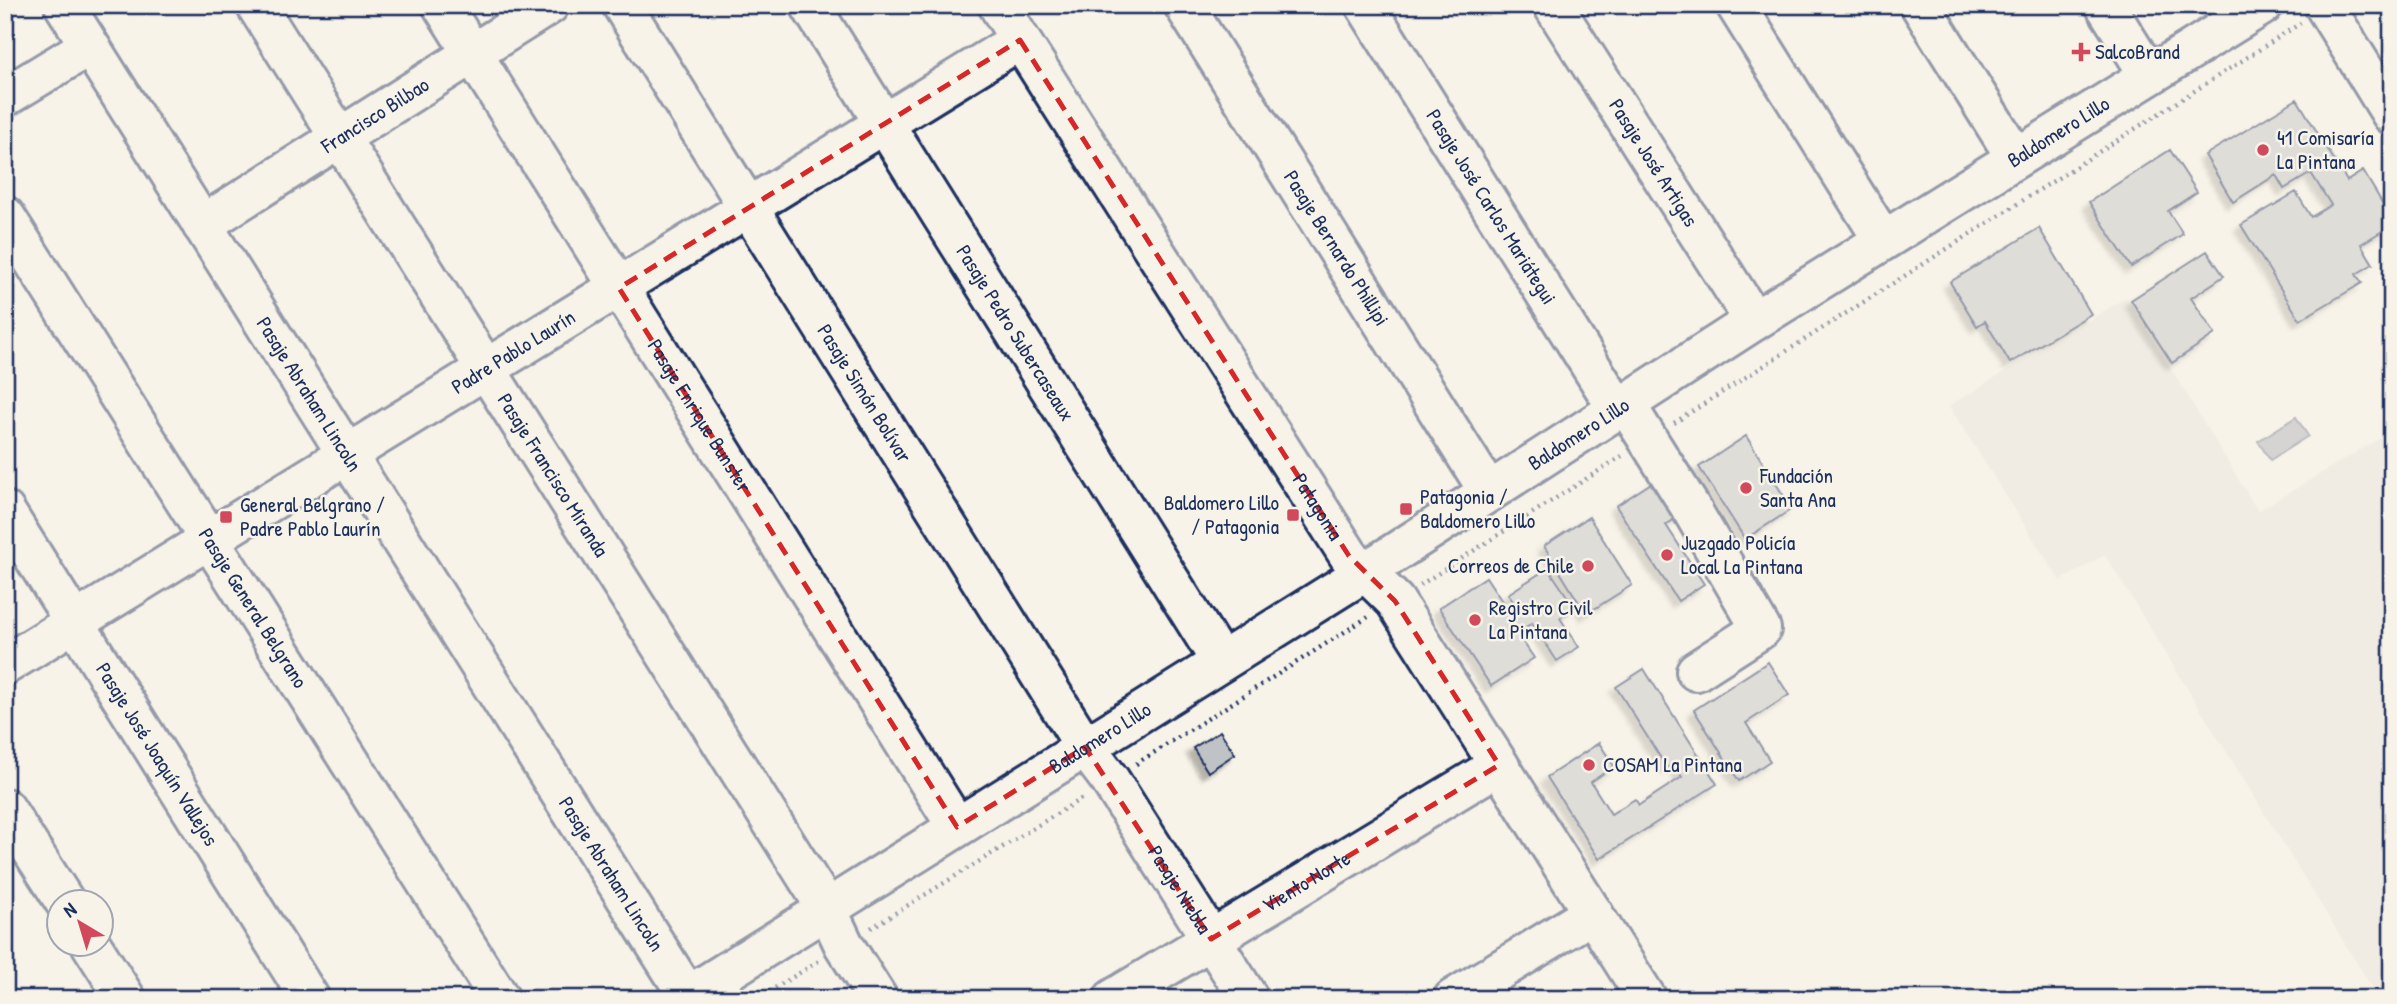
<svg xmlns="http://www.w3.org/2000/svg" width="2397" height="1004" font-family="'Patrick Hand',sans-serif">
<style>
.built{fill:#e6e5de}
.water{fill:#acb0b9;stroke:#727c95;stroke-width:2}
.building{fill:#c0c3c5;stroke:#1b2f5e;stroke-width:2;filter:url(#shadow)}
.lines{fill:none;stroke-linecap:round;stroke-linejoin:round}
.minor-casing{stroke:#1b2f5e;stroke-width:44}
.path{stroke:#1b2f5e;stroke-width:4.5;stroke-dasharray:2 5;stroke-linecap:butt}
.minor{stroke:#f7f3e8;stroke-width:38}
.marked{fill:none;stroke:#d62828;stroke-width:5;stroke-dasharray:14 9;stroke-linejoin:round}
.poi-dot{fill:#d1495b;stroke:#f7f3e8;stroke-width:2.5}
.labels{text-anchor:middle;stroke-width:5;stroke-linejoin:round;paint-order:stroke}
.poi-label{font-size:21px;fill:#1b2f5e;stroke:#f7f3e8;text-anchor:start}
.street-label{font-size:21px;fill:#1b2f5e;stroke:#f7f3e8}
</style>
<defs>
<filter id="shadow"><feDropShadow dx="-6" dy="6" stdDeviation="2" flood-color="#0004"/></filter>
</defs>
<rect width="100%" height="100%" fill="#f7f3e8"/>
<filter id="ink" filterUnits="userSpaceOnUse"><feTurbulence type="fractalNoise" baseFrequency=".0143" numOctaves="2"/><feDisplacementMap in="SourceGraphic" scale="14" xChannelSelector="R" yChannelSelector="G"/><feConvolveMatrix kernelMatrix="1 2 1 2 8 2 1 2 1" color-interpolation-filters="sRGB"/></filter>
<g filter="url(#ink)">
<path class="built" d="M2127 297 2258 511 2392 431V999H2379L2105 555 2060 581 1949 406Z"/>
<path class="water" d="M2296 417 2308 436 2270 460 2258 441Z"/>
<path class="building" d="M2297 99 2347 181 2363 171 2392 219V225L2361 244 2373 264 2356 274 2362 283 2300 320 2241 225 2296 192 2311 217 2331 205 2311 173 2284 189 2276 175 2233 202 2205 155Z
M2170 150 2197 192 2168 211 2183 234 2131 267 2089 202Z
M2039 228 2091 314 2010 363 1985 321 1977 326 1950 282Z
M2207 251 2224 276 2191 298 2215 334 2172 363 2131 300Z
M1746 436 1792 509 1745 539 1699 467Z
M1662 476 1685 512 1666 525 1704 584 1678 601 1616 506Z
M1589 517 1632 585 1586 614 1544 546Z
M1548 568 1575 608 1560 618 1579 647 1557 661 1532 623 1517 633 1534 658 1491 686 1439 608 1486 577 1511 615 1519 610 1508 594Z
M1768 662 1789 695 1746 723 1770 761 1739 781 1694 710Z
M1644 669 1717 784 1599 859 1547 777 1599 743 1614 766 1591 782 1611 814 1635 799 1639 805 1682 777 1673 763 1667 768 1616 687Z
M1220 731 1235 754 1208 772 1193 748Z"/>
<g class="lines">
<defs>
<g id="minor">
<path id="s1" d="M64 5 688 996"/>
<path id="s2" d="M256 5 827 909 844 945 878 999"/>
<path id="s3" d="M442 5 957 827"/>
<path id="s4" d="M622 5 1085 747 1110 780 1249 999"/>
<path id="s5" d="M810 5 1221 662"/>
<path id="s6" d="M998 5 1349 556 1395 601 1647 999"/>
<path id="s7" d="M1184 5 1489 492"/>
<path id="s8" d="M1365 5 1617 408"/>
<path id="s9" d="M1553 5 1754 321"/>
<path d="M1736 5 1883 240"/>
<path d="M1920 5 2016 158"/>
<path d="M2105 5 2149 75"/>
<path d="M2324 5 2392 115"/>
<path d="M5 97 89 46"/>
<path id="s10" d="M5 216 500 999"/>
<path id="s11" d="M202 225 549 5"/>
<path d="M1625 403 1689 505 1761 629 1696 671"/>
<path id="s12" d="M5 511 310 999"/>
<path id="s13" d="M5 665 1020 40"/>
<path d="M5 808 65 902"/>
<path d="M91 944 126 999"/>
<path id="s14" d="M683 999 1365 572 1754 321 2263 5"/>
<path id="s15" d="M1113 999 1499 765"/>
<path d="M1453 999 1593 913"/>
</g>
</defs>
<use href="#minor" class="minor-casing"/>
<path class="path" d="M1674 423 2301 23
M1420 585 1622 456
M1136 764 1368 617
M871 928 1084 797
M757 999 819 961"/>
<use href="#minor" class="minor"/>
</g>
</g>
<path d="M0 0H2397V1004H0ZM1020 40 1349 556 1395 601 1499 765 1211 939 1085 747 957 827 619 288Z" fill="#f7f3e8" fill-opacity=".55" fill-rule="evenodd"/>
<path class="marked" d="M1020 40 1349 556 1395 601 1499 765 1211 939 1085 747 957 827 619 288Z"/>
<g class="poi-dot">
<path d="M2077.5 41.5h7v7h7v7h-7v7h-7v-7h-7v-7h7z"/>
<circle cx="2263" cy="150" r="7"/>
<circle cx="1746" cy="488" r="7"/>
<rect x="1399" y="502" width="14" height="14" rx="3.5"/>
<rect x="1286" y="508" width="14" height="14" rx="3.5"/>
<rect x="219" y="510" width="14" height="14" rx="3.5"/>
<circle cx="1667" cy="555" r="7"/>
<circle cx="1588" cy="566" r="7"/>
<circle cx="1475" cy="620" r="7"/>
<circle cx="1589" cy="765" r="7"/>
</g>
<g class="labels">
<g class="poi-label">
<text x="2095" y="59">SalcoBrand</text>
<text x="2277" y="145">41 Comisaría<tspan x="2277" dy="24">La Pintana</tspan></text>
<text x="1760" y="483">Fundación<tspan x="1760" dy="24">Santa Ana</tspan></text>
<text x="1420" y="504">Patagonia /<tspan x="1420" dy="24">Baldomero Lillo</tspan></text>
<text x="1279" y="510" text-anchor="end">Baldomero Lillo<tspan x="1279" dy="24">/ Patagonia</tspan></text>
<text x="240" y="512">General Belgrano /<tspan x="240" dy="24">Padre Pablo Laurín</tspan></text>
<text x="1681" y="550">Juzgado Policía<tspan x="1681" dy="24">Local La Pintana</tspan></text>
<text x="1574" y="573" text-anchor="end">Correos de Chile</text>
<text x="1489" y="615">Registro Civil<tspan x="1489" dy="24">La Pintana</tspan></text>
<text x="1603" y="772">COSAM La Pintana</text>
</g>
<g class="street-label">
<text dy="7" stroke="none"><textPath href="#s11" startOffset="205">Francisco Bilbao</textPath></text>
<text dy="7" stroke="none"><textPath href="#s14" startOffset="1626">Baldomero Lillo</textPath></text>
<text dy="7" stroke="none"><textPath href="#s9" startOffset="187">Pasaje José Artigas</textPath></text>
<text dy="7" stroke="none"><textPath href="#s8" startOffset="238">Pasaje José Carlos Mariátegui</textPath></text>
<text dy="7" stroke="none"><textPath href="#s7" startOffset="287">Pasaje Bernardo Phillipi</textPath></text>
<text dy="7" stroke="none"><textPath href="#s5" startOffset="387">Pasaje Pedro Subercaseaux</textPath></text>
<text dy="7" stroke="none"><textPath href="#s13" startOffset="597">Padre Pablo Laurín</textPath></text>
<text dy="7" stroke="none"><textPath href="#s1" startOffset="460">Pasaje Abraham Lincoln</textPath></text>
<text dy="7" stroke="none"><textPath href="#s4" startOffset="458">Pasaje Simón Bolívar</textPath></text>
<text dy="7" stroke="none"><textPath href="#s3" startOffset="485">Pasaje Enrique Bunster</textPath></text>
<text dy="7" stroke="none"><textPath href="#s14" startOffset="1059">Baldomero Lillo</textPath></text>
<text dy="7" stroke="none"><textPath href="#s2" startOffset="556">Pasaje Francisco Miranda</textPath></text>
<text dy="7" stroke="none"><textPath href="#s6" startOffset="595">Patagonia</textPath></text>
<text dy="7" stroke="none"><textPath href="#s10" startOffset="464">Pasaje General Belgrano</textPath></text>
<text dy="7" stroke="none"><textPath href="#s14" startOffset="492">Baldomero Lillo</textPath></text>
<text dy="7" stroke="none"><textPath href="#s12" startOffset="287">Pasaje José Joaquín Vallejos</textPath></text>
<text dy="7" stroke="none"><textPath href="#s1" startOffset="1027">Pasaje Abraham Lincoln</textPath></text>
<text dy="7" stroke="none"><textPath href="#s15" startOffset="226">Viento Norte</textPath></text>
<text dy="7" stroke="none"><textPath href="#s4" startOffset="1046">Pasaje Niebla</textPath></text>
</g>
</g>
<rect width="2397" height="1004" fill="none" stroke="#f7f3e8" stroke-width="28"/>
<rect x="14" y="14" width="2369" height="976" fill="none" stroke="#1b2f5e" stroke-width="2.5" filter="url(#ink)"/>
<g transform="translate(80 923) rotate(322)"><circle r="33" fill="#f7f3e8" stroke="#9fa5b1" stroke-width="2"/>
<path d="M0-5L12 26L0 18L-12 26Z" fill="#d1495b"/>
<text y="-10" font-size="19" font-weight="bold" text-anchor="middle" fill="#1b2f5e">N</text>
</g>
</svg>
